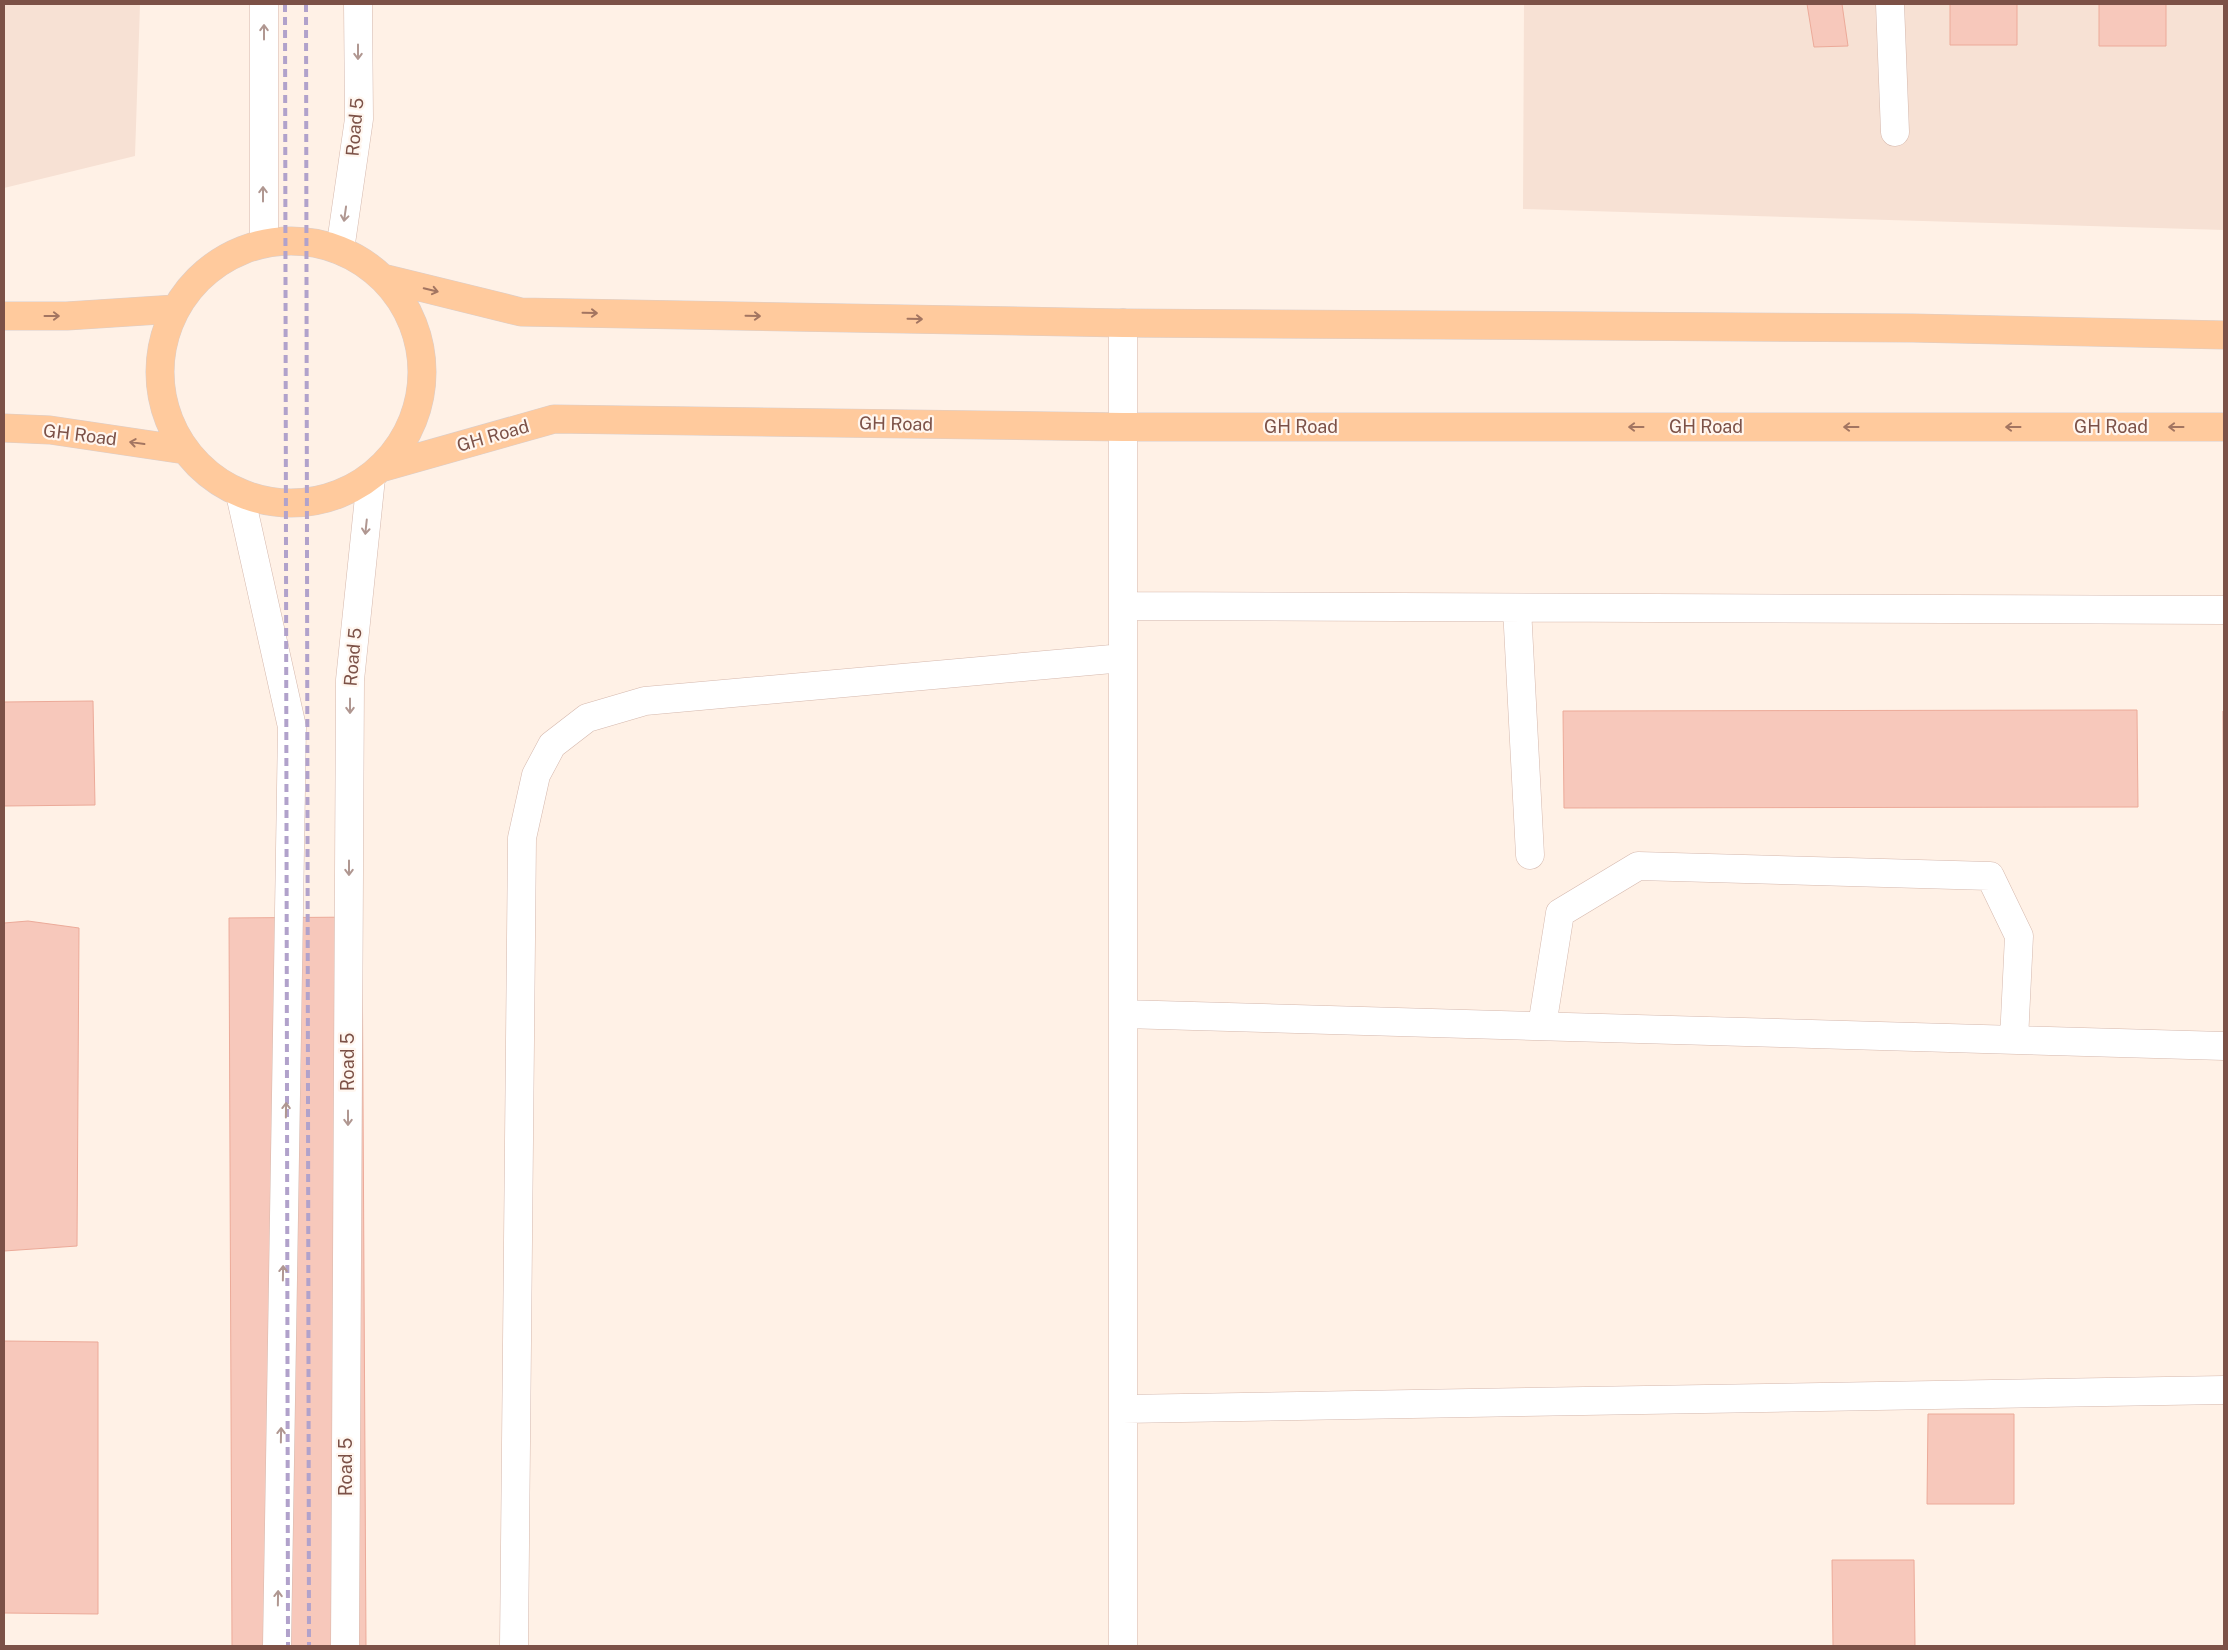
<svg xmlns="http://www.w3.org/2000/svg" width="2228" height="1650" font-family="'Public Sans',sans-serif">
<style>
.residential{fill:#f7e1d4}
.building{fill:#f7c8bb;stroke:#ecaa99}
.lines{fill:none;stroke-linecap:round;stroke-linejoin:round}
.minor-casing{stroke:#d5b8ad;stroke-width:29}
.major-casing{stroke:#dacecb;stroke-width:29}
.minor{stroke:#fff;stroke-width:28}
.major{stroke:#ffca9d;stroke-width:28}
.rail{stroke:#b1a2cb;stroke-width:4;stroke-dasharray:8 5;stroke-linecap:butt}
.oneway{stroke:#b09791}
.oneway2{stroke:#a37561}
.labels{text-anchor:middle;stroke-width:4.5;stroke-linejoin:round;paint-order:stroke}
.street-label{font-size:18px;fill:#7c5147;stroke:#fff6ef}
</style>
<rect width="100%" height="100%" fill="#fff1e6"/>
<path class="residential" d="M4 4H140L135 156 4 188Z
M1524 4H2224V230L1523 209Z"/>
<path class="building" d="M1807 4H1842L1848 46 1814 47Z
M1950 4H2017V45H1950Z
M2099 4H2166V46H2099Z
M93 701 95 805 4 806V702Z
M2137 710 2138 807 1564 808 1563 711Z
M2223 711H2224V871Z
M362 917 366 1646H232L229 918Z
M28 921 79 928 77 1246 4 1251V923Z
M4 1341 98 1342V1614L4 1613Z
M1928 1414H2014V1504H1927Z
M1832 1560H1914L1915 1646H1833Z"/>
<g class="lines">
<defs>
<path id="minor" d="M1890 4 1895 132
M264 243V4
M340 250 359 119 358 4
M1123 323V1646
M240 494 292 727 277 1646
M1123 606 2224 610
M1517 608 1530 855
M1123 1014 2224 1046
M1542 1026 1560 913 1638 866 1990 876 2019 936 2014 1040
M1123 1409 2224 1390
M345 1646 350 680 371 478
M514 1646 522 838 536 775 552 745 587 718 645 701 1123 658"/>
<path id="major" d="M160 372a131 131 0 1 1 262 0a131 131 0 1 1-262 0Z
M383 278 521 312 1123 323 1913 328 2224 335
M4 316H67L175 309
M4 428 50 430 185 450
M384 467 554 419 1123 427H2224"/>
</defs>
<use href="#minor" class="minor-casing"/>
<use href="#major" class="major-casing"/>
<use href="#minor" class="minor"/>
<use href="#major" class="major"/>
<path class="rail" d="M285 4 288 1646
M306 4 309 1646"/>
</g>
<defs><path id="oneway-shaft" d="M-6 0H5M1.5-3L5.5 0L1.5 3" fill="none" stroke-width="1.6" stroke-linecap="round" stroke-linejoin="round" transform="scale(1.25)"/></defs>
<g class="oneway">
<use href="#oneway-shaft" transform="translate(264 32) rotate(-90)"/>
<use href="#oneway-shaft" transform="translate(358 52) rotate(90)"/>
<use href="#oneway-shaft" transform="translate(263 194) rotate(-90)"/>
<use href="#oneway-shaft" transform="translate(345 214) rotate(98)"/>
<use href="#oneway-shaft" transform="translate(366 527) rotate(96)"/>
<use href="#oneway-shaft" transform="translate(350 706) rotate(90)"/>
<use href="#oneway-shaft" transform="translate(349 868) rotate(90)"/>
<use href="#oneway-shaft" transform="translate(286 1110) rotate(-89)"/>
<use href="#oneway-shaft" transform="translate(348 1118) rotate(90)"/>
<use href="#oneway-shaft" transform="translate(283 1273) rotate(-89)"/>
<use href="#oneway-shaft" transform="translate(281 1435) rotate(-89)"/>
<use href="#oneway-shaft" transform="translate(278 1598) rotate(-89)"/>
</g>
<g class="oneway2">
<use href="#oneway-shaft" transform="translate(431 290) rotate(14)"/>
<use href="#oneway-shaft" transform="translate(590 313) rotate(1)"/>
<use href="#oneway-shaft" transform="translate(52 316)"/>
<use href="#oneway-shaft" transform="translate(753 316) rotate(1)"/>
<use href="#oneway-shaft" transform="translate(915 319) rotate(1)"/>
<use href="#oneway-shaft" transform="translate(1636 427) rotate(180)"/>
<use href="#oneway-shaft" transform="translate(1851 427) rotate(180)"/>
<use href="#oneway-shaft" transform="translate(2013 427) rotate(180)"/>
<use href="#oneway-shaft" transform="translate(2176 427) rotate(180)"/>
<use href="#oneway-shaft" transform="translate(137 443) rotate(-172)"/>
</g>
<g class="labels">
<g class="street-label">
<text transform="translate(355 127) rotate(-85)" y="6">Road 5</text>
<text transform="translate(896 424) rotate(1)" y="6">GH Road</text>
<text x="1301" y="433">GH Road</text>
<text x="1706" y="433">GH Road</text>
<text x="2111" y="433">GH Road</text>
<text transform="translate(80 435) rotate(7)" y="6">GH Road</text>
<text transform="translate(493 436) rotate(-16)" y="6">GH Road</text>
<text transform="translate(353 657) rotate(-85)" y="6">Road 5</text>
<text transform="translate(348 1062) rotate(-90)" y="6">Road 5</text>
<text transform="translate(346 1467) rotate(-90)" y="6">Road 5</text>
</g>
</g>
<rect width="2228" height="1650" fill="none" stroke="#7c5147" stroke-width="10"/>
</svg>
